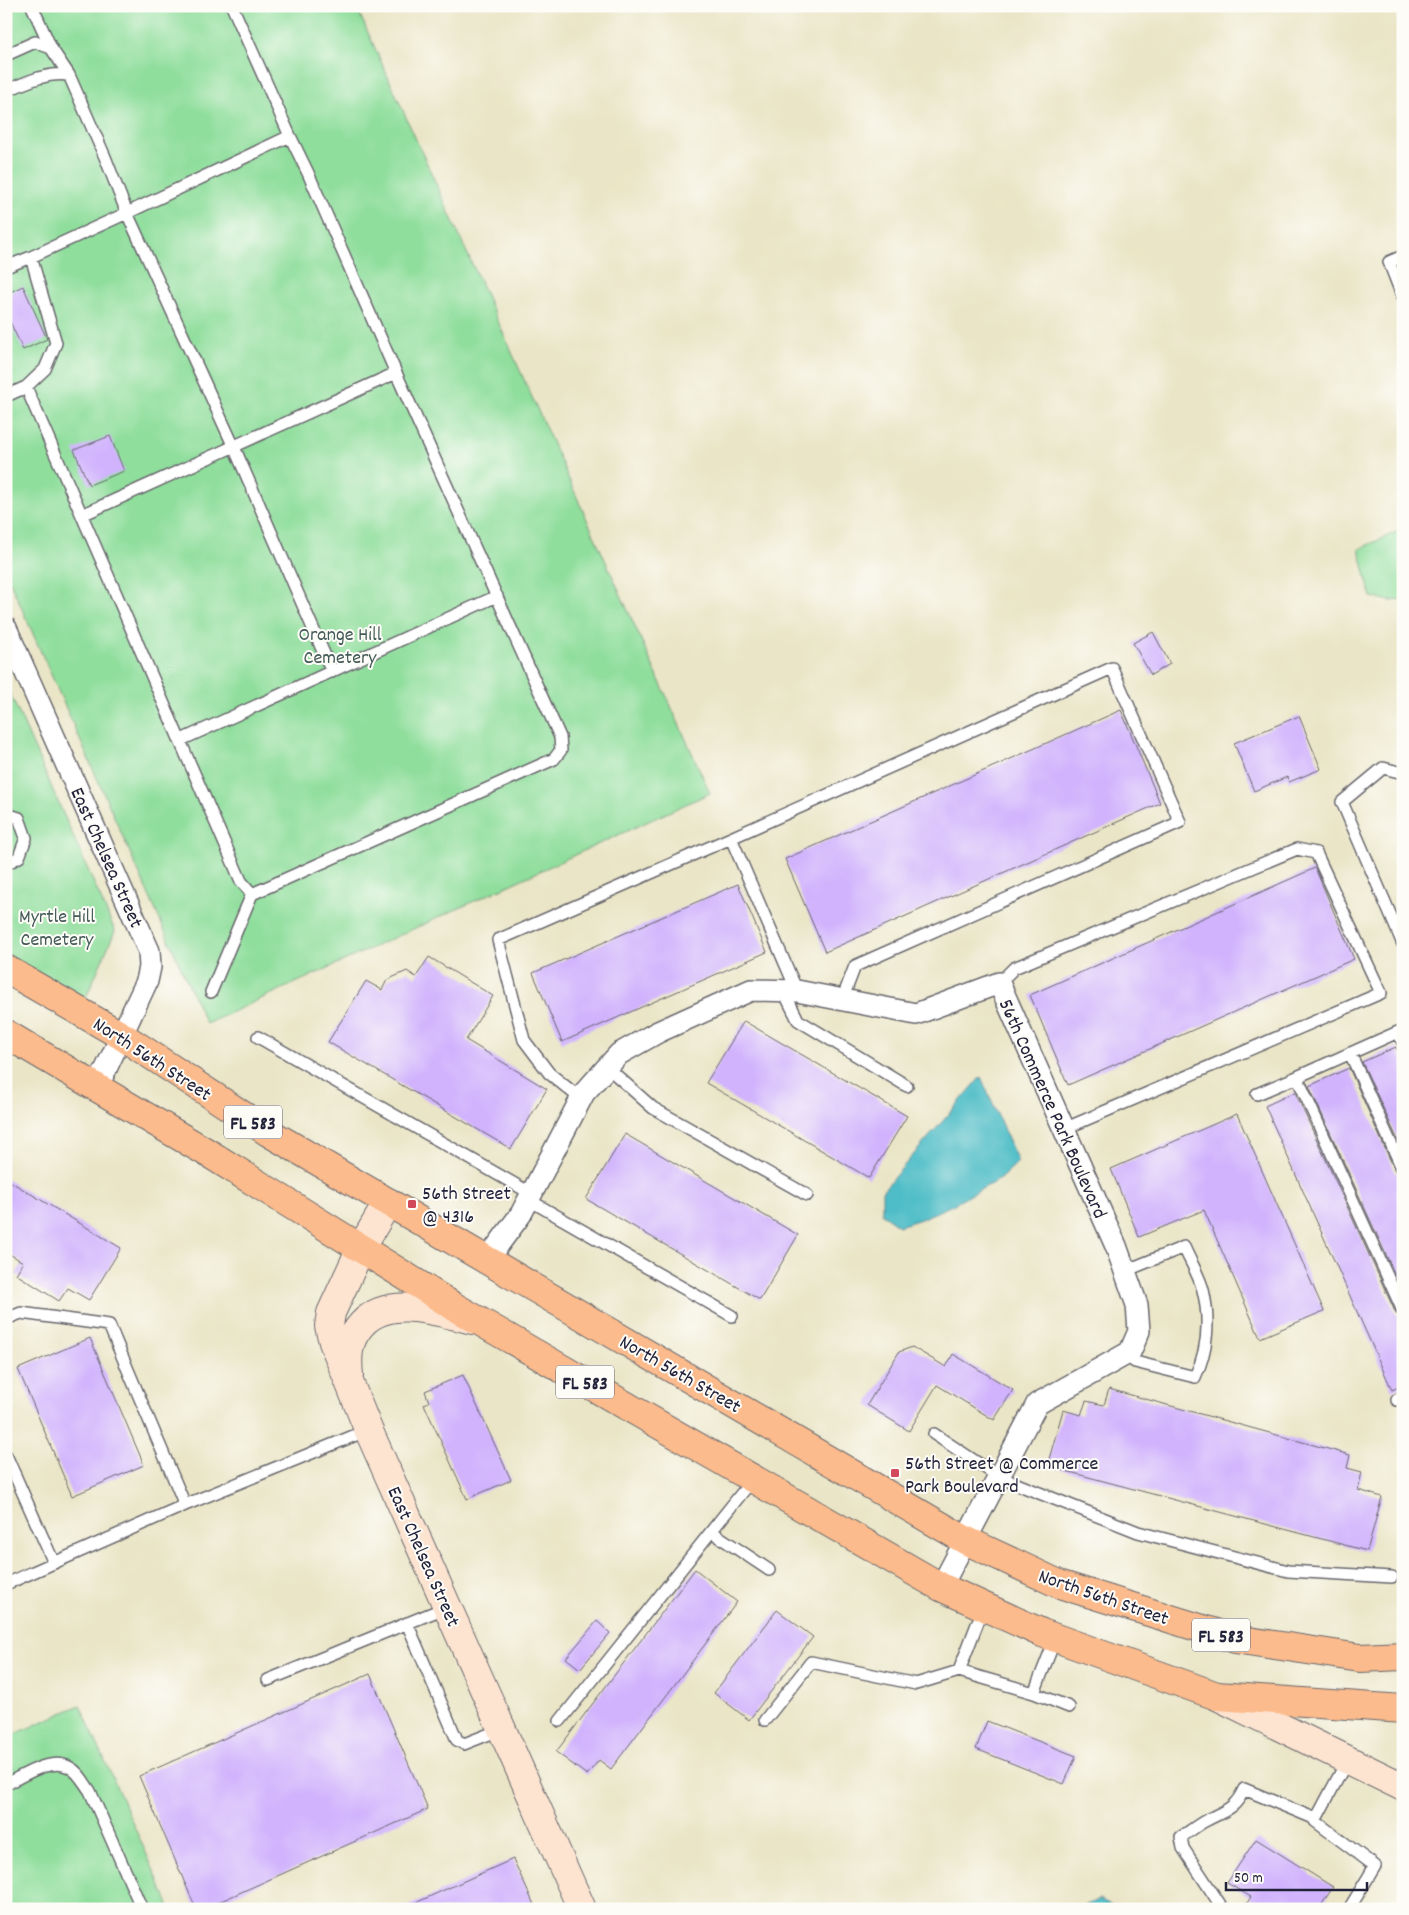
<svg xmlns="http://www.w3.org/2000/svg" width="1409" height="1915" font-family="Dekko,sans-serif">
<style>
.green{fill:#8fde9c;stroke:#58806c}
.water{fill:#4fbdc7;stroke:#387081}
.building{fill:#d0b2fd}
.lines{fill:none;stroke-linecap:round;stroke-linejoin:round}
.lane-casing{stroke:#68666c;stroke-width:14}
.street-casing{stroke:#68666c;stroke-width:24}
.secondary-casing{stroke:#68666c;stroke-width:30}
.primary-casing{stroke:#68666c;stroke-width:30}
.lane{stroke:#fff;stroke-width:11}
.street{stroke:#fff;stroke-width:21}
.secondary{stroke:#fde4d1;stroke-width:28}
.primary{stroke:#fbbb8c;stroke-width:28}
.poi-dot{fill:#d1495b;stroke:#fdfcf7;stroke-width:2}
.labels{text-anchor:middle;stroke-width:4;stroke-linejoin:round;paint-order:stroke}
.shield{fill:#fdfcf7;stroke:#646373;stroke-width:1}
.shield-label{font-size:19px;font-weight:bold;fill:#22223b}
.park-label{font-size:20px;fill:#435a58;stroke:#fdfcf7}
.street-label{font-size:20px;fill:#22223b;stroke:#fdfcf7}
.poi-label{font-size:20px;fill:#22223b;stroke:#fdfcf7;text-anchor:start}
</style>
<rect width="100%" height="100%" fill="#fdfcf7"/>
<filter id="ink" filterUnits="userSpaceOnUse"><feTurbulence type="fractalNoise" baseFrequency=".02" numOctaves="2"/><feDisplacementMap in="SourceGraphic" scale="10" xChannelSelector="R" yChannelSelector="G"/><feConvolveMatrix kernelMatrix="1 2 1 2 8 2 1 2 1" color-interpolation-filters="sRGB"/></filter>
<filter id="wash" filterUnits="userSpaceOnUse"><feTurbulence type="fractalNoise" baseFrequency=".0096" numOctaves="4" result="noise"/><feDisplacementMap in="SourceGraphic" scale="20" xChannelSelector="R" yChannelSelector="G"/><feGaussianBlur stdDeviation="1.12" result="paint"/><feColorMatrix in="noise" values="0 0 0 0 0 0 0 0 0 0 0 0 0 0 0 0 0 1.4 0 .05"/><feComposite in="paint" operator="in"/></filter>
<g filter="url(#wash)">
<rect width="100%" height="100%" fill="#eae5c6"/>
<path class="green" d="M6 6H356L710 793 206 1024 6 573Z
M1403 529V600L1391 601 1371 597 1359 549Z
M6 684 115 931 84 1002 6 956Z
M80 1705 171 1909H6V1738Z"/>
<path class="water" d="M981 1077 1018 1162 1000 1179 952 1205 921 1219 899 1226 882 1214V1191Z
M1099 1899 1119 1909H1078Z"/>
<g id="blocks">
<path class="building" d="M23 286 47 339 23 350 6 313V294Z
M110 436 124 471 89 485 74 450Z
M1153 632 1170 664 1151 675 1133 643Z
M1121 710 1160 803 825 952 785 859Z
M1299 716 1321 769 1289 782 1287 777 1254 791 1234 743Z
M1315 868 1354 959 1068 1085 1030 995Z
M738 884 767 952 562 1042 533 973Z
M429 957 493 996 466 1040 547 1089 511 1149 328 1042 366 981 382 990 387 980 407 971 416 977Z
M744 1021 907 1116 869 1178 706 1083Z
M1396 1047 1403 1062V1151L1362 1062Z
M1349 1068 1396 1173 1403 1177V1292L1309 1086Z
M1295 1092 1396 1314 1403 1318V1385L1392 1390 1265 1106Z
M1237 1114 1324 1311 1260 1338 1204 1210 1139 1237 1111 1169Z
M625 1134 798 1235 760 1300 586 1199Z
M6 1179 121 1248 89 1300 68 1288 59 1301 16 1274 23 1262 6 1252Z
M90 1338 144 1465 72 1496 18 1369Z
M912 1347 946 1367 953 1354 1013 1390 994 1420 937 1385 909 1431 867 1405 899 1352Z
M463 1375 511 1480 467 1499 424 1404 429 1402 425 1391Z
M1109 1389 1350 1455 1347 1468 1362 1472 1358 1490 1382 1497 1367 1551 1047 1466 1063 1410 1081 1415 1086 1401 1104 1405Z
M695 1569 737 1602 611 1769 599 1760 587 1775 556 1752Z
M777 1610 813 1637 749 1720 714 1693Z
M597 1621 610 1633 580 1669 566 1658Z
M370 1674 428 1809 203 1909H196L139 1776Z
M987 1721 1076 1756 1064 1784 976 1749Z
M1256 1839 1333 1887 1319 1909H1243L1251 1897 1227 1883Z
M513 1859 536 1909H402Z"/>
</g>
</g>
<g filter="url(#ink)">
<use href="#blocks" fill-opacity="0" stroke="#68666c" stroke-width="1"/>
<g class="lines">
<defs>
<path id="lane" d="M32 6 51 48
M232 6 290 136 127 213 234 447 332 672
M6 55 35 42 51 48 69 75 105 157 127 213 31 257
M6 91C26 82 47 72 69 75
M1403 256 1389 262 1403 298
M6 267 31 257 56 343 45 369 26 387 6 396
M26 387 241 881 252 894
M82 515 396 373
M181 740 497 596
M1403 773 1383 768 1342 802 1403 944
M6 814 19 818 26 838 19 857 6 864
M731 838 797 991
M999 983 1014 968 1297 849 1316 853 1381 993 1064 1129
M783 990 798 1020 907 1086
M211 992 252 894 554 759 561 750 560 737 396 373 308 173 290 136
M258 1037 532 1194
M1403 1042 1398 1032 1297 1077 1403 1311
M1350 1053 1403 1170
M607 1067 653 1108 807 1195
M1257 1094 1297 1077
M581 1099 549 1073 524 1040 498 940 731 838 1112 668 1180 822 855 966 842 1000
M529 1200 732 1316
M6 1319 21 1313 109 1325 185 1505
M1125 1355 1135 1362 1195 1377C1208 1350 1210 1319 1203 1290 1199 1275 1190 1261 1184 1247L1125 1271
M1397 1400 1403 1397
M934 1434 999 1477 1138 1532 1288 1571 1392 1577
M6 1455 54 1563
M712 1532 769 1570
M6 1584 185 1505 368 1430
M407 1623 457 1740 464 1744 502 1729
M959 1671 984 1606
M268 1680 447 1607
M1034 1693 1069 1707
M765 1720 811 1662 916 1684 959 1671 1034 1693 1056 1637
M560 1721 753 1479
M1348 1759 1315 1821 1375 1866 1349 1909
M6 1784C23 1776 50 1757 69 1767 79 1772 84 1783 90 1791L142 1909
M1223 1909 1183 1848 1181 1837C1189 1832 1196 1826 1205 1821 1223 1811 1235 1810 1244 1789L1316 1819"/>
<path id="street" d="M6 628 149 951 150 967 147 981 97 1088
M487 1260 521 1214 584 1093 619 1054 658 1032 751 990 797 991 916 1014 999 983 1116 1246 1137 1305 1139 1331 1130 1352 1037 1404 941 1587"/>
<path id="secondary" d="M388 1202 361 1248 331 1313 329 1326 333 1342 368 1429 582 1909
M349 1375C347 1355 348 1339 362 1324 390 1294 439 1313 473 1320
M1217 1696 1403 1787"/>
<path id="primary" d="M6 969 122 1036 268 1132 965 1540 1059 1584 1235 1639 1360 1658 1403 1656
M6 1034 213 1156 453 1306 941 1587 1042 1633 1217 1696 1403 1709"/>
</defs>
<use href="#lane" class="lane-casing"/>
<use href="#street" class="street-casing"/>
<use href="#secondary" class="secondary-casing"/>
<use href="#primary" class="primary-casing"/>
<use href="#lane" class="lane"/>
<use href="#street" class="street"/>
<use href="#secondary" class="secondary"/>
<use href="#primary" class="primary"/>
</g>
</g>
<g class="poi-dot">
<rect x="407" y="1199" width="10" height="10" rx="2.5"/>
<rect x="890" y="1468" width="10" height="10" rx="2.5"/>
</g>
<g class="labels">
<g class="shield">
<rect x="224" y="1105.5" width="58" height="33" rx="4"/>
<rect x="556" y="1365.5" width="58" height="33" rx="4"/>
<rect x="1192" y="1618.5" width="58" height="33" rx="4"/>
</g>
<g class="shield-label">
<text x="253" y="1129">FL 583</text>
<text x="585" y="1389">FL 583</text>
<text x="1221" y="1642">FL 583</text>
</g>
<g class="park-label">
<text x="340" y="640">Orange Hill<tspan x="340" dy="23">Cemetery</tspan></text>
<text x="57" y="922">Myrtle Hill<tspan x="57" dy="23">Cemetery</tspan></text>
</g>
<g class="street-label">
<text transform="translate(108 857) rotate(66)" y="7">East Chelsea Street</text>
<text transform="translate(153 1058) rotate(33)" y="7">North 56th Street</text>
<text transform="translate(1054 1108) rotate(66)" y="7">56th Commerce Park Boulevard</text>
<text transform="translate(681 1373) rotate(30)" y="7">North 56th Street</text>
<text transform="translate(425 1556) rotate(66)" y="7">East Chelsea Street</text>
<text transform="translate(1104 1596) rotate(19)" y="7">North 56th Street</text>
</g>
<g class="poi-label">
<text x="422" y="1199">56th Street<tspan x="422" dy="23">@ 4316</tspan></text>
<text x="905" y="1469">56th Street @ Commerce<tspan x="905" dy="23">Park Boulevard</tspan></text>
</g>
</g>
<rect width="1409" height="1915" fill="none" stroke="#fdfcf7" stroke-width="25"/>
<path d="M1226 1882v8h141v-8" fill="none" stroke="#22223b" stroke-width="2.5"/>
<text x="1234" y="1882" font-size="15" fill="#22223b" stroke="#fdfcf7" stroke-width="4" paint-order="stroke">50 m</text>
</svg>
